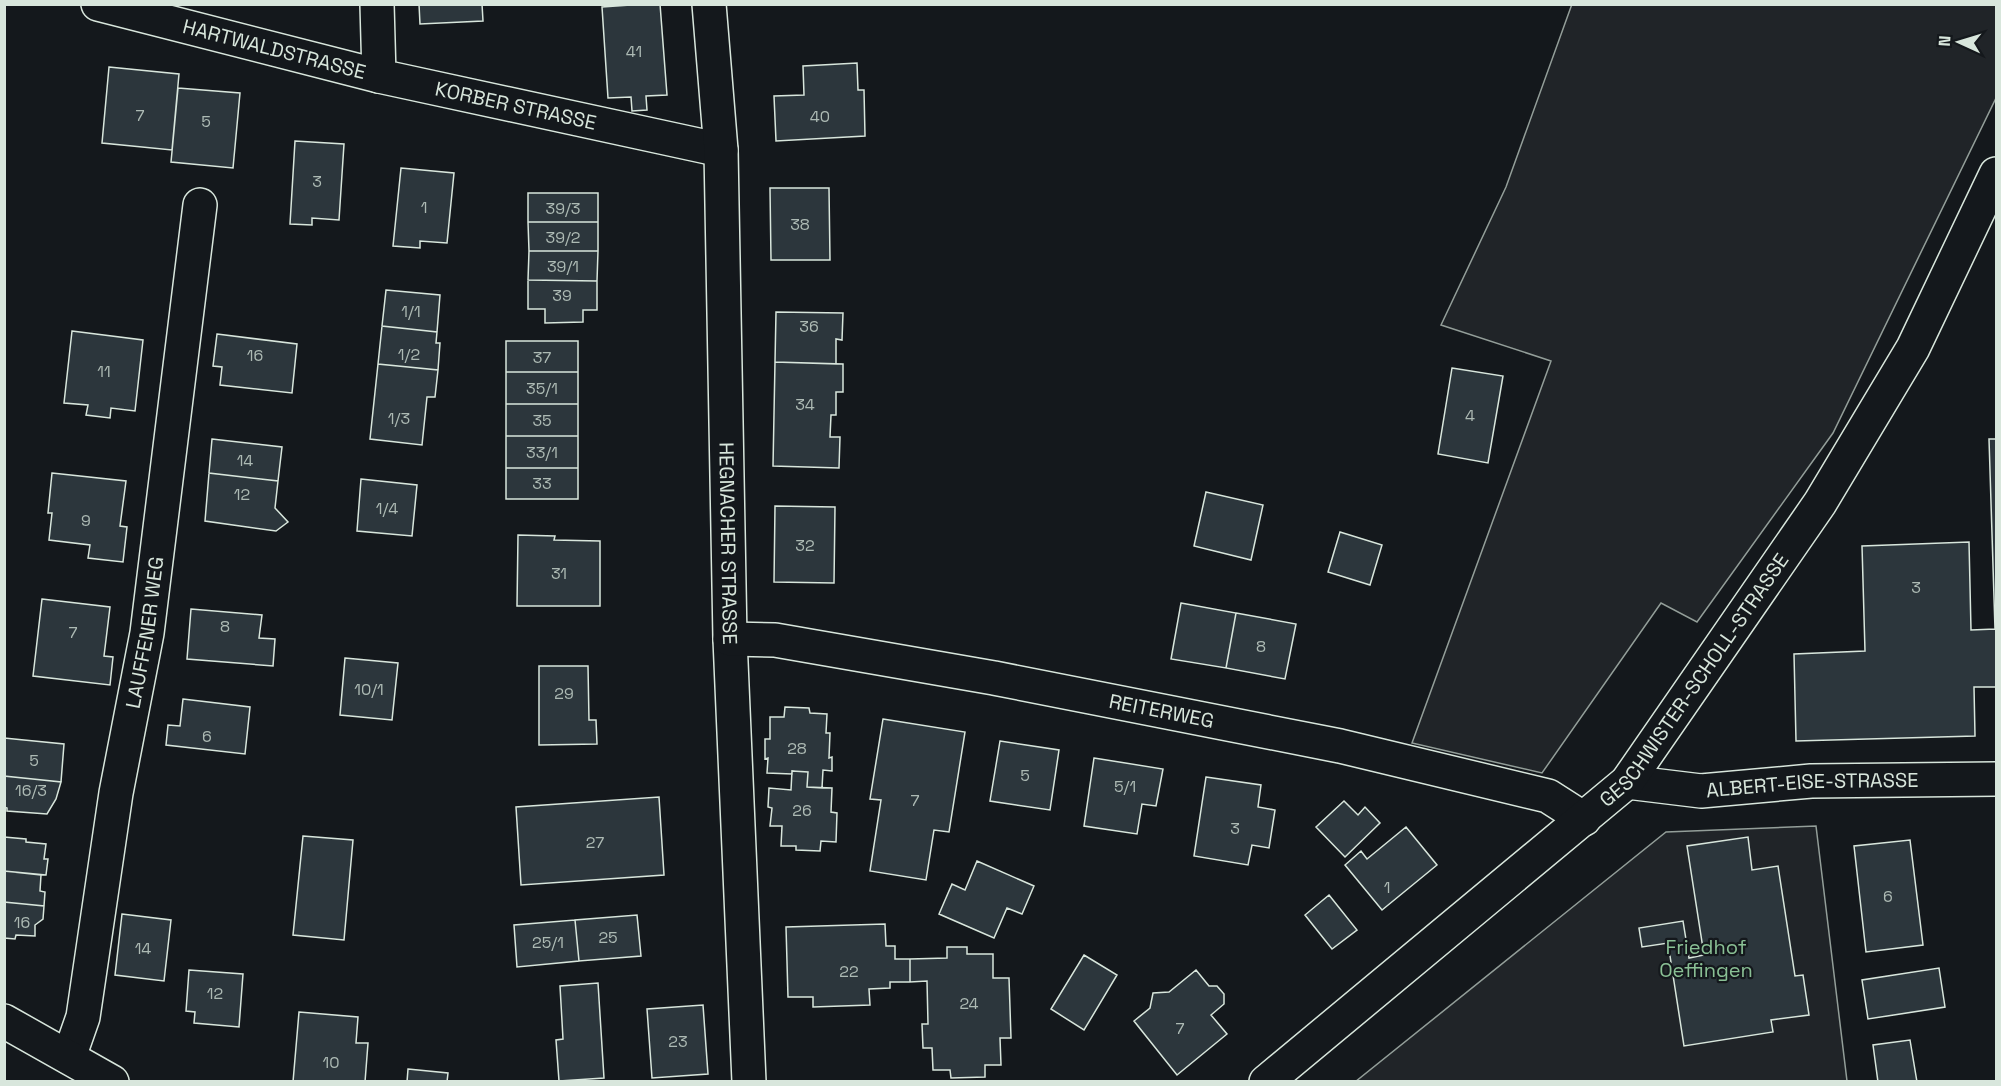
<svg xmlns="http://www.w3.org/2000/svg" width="2001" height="1086" font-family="'Space Grotesk',sans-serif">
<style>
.green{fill:#202428;stroke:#939e99;stroke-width:1.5}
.building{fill:#2c363c;stroke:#d8e6dc;stroke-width:1.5}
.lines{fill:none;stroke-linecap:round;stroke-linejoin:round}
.street-casing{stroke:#d8e6dc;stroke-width:36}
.secondary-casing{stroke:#d8e6dc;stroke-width:36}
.street{stroke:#14181c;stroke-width:33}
.secondary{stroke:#14181c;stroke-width:33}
.labels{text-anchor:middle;stroke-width:4.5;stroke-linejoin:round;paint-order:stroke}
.number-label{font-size:16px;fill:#adbab4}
.street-label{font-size:20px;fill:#d8e6dc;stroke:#14181c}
.park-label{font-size:20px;fill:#8ac095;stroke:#14181c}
</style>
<rect width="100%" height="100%" fill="#14181c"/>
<path class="green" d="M1572 4 1996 5V98L1833 433 1697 622 1661 603 1542 773 1412 743 1551 361 1441 325 1506 187Z
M1816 826 1847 1081 1355 1082 1666 832Z"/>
<path class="building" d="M419 4H482L483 21 420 24Z
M645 4H660L667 95 646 96 647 110 632 111 631 97 608 98 602 7Z
M857 63 858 90H864L865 136 776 141 774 96 804 95 803 66Z
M109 67 179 74 172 150 102 143Z
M178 88 240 93 233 168 171 162Z
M295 141 344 144 339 220 312 218V225L290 224Z
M401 168 454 173 447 243 420 241V248L393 246Z
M770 188H829L830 260H771Z
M528 193H598V222H528Z
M528 222H598V251H529Z
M529 251H598L597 281 528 280Z
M528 280 597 281V310H583V322L545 323V309H528Z
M386 290 440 295 437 332 382 326Z
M776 312 843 313 842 340 836 339V364L775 362Z
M382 326 437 332 436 343H440L438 370 378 364Z
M72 331 143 340 135 411 111 408 110 418 86 415 88 405 64 403Z
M217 334 297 344 292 393 220 385 222 367 213 366Z
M506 341H578V372H506Z
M775 362 843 364V392H836V415H831L830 437H840L839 468 773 466Z
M378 364 438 370 435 397H427L422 445 370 439Z
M1452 368 1503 376 1488 463 1438 454Z
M506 372H578V404H506Z
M506 404H578V436H506Z
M506 436H578V468H506Z
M212 439 282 447 278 481 209 473Z
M1989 439H1996V687H1974L1975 736 1796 741 1794 654 1865 651 1862 546 1969 542 1971 630 1995 629Z
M506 468H578V499H506Z
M52 473 126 481 120 526 127 527 123 562 88 558 90 545 49 540 52 513H48Z
M209 473 278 481 275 508 288 522 276 531 205 521Z
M361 479 417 485 412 536 357 531Z
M1206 492 1263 505 1251 560 1194 546Z
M775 506 835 507 834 583 774 582Z
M1340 532 1382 545 1370 585 1328 572Z
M518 535 555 536 554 540 600 541V606H517Z
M42 599 110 607 104 656 113 657 110 685 33 676Z
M1181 603 1236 613 1226 668 1171 659Z
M191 609 262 615 259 638 275 639 273 666 187 659Z
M1236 613 1296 624 1285 679 1226 668Z
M345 658 398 663 392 720 340 715Z
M539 666H588L589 720H596L597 744 539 745Z
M183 699 250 707 245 754 166 745 168 725 180 726Z
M785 707 809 708 810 713 827 714 826 733H830L829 758 832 757V771L823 770 822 788 807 787 808 772 792 771V774L767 773 768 758 765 759V739H770V717H784Z
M883 719 965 732 949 832 934 830 926 880 870 871 881 800 870 799Z
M4 738 64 744 61 782 4 776Z
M1000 741 1059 750 1050 810 990 801Z
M1094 758 1163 769 1156 806 1142 804 1137 834 1084 826Z
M792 771 808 772 807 787 832 788 831 812 837 813 836 842 821 841 820 851 796 850V846H781L782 826H770L772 808 768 807 769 788 791 790Z
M4 776 61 782 56 799 47 814 7 811V808L4 807Z
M1206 777 1261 785 1258 807 1275 810 1269 848 1252 845 1248 865 1194 856Z
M659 797 664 875 521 885 516 807Z
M1344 801 1358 815 1365 807 1380 823 1345 857 1316 827Z
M1406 827 1437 865 1382 910 1345 865 1361 851 1367 859Z
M303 836 353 840 344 940 293 935Z
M4 837 26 839V842L46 844 44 859H48L46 875 4 871Z
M1748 837 1752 870 1778 866 1795 976 1803 975 1809 1015 1771 1020 1773 1032 1684 1046 1668 943 1642 947 1639 928 1683 921 1689 958 1704 955 1687 846Z
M1910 840 1923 945 1866 952 1854 846Z
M977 861 1034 886 1022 914 1007 908 994 938 939 914 952 884 965 890Z
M4 871 41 875 40 891 45 892 44 906 4 902Z
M1329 895 1357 930 1332 949 1305 915Z
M4 902 44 906 43 919 35 925V936L16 935 15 939 4 938Z
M122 914 171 920 164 981 115 975Z
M637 915 641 956 579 961 575 920Z
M575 920 579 961 517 967 514 925Z
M885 924 886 946H895V959H910V982H890V988L869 989 870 1005 813 1007V997H788L786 927Z
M947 947H967V954H993V978H1009L1011 1038H1000L1001 1065H985V1077L951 1078 950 1070H933L932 1048H923L922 1024H928L927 981 910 982V959L947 958Z
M1084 955 1117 975 1084 1030 1051 1009Z
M1939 968 1945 1007 1868 1019 1862 980Z
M189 970 243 974 239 1027 194 1023 195 1012 186 1011Z
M1196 970 1209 986H1217L1224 994V1004L1211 1015 1227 1034 1177 1075 1134 1021 1150 1008 1153 993 1169 992Z
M598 983 604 1078 559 1081 556 1040 563 1039 560 986Z
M703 1005 708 1074 652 1078 647 1009Z
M299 1012 358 1017 356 1043H368L365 1082H293Z
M1910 1040 1917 1082H1878L1873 1045Z
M408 1069 448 1073 447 1082H407Z"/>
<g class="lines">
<defs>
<g id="street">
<path id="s1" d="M98 4 379 76"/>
<path id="s2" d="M377 4 379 76 721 150"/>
<path id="s3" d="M709 4 721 150 730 639 749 1082"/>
<path id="s4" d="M730 639 775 640 994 678 1340 746 1548 796 1584 819"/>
<path id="s5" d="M1627 782 1701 791 1811 781 1996 779"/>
<path id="s6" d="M69 1057 83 1017 116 793 147 633 200 205"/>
<path id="s7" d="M1266 1082 1627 782 1820 503 1913 348 1996 174"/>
</g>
<path id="secondary" d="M4 1021 112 1082"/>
</defs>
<use href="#street" class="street-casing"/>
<use href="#secondary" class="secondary-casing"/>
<use href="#street" class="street"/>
<use href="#secondary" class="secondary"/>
</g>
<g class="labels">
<g class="number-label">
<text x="634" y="57">41</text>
<text x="140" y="121">7</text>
<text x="820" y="122">40</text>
<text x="206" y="127">5</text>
<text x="317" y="187">3</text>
<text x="424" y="213">1</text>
<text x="563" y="214">39/3</text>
<text x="800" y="230">38</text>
<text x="563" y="243">39/2</text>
<text x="563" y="272">39/1</text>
<text x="562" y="301">39</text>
<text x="411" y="317">1/1</text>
<text x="809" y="332">36</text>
<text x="409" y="360">1/2</text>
<text x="255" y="361">16</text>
<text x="542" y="363">37</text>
<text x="104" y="377">11</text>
<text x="542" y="394">35/1</text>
<text x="805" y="410">34</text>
<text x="1470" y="421">4</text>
<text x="399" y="424">1/3</text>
<text x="542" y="426">35</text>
<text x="542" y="458">33/1</text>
<text x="245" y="466">14</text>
<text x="542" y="489">33</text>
<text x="242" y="500">12</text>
<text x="387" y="514">1/4</text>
<text x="86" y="526">9</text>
<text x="805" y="551">32</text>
<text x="559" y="579">31</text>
<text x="1916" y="593">3</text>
<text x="225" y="632">8</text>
<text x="73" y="638">7</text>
<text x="1261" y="652">8</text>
<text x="369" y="695">10/1</text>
<text x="564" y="699">29</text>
<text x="207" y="742">6</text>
<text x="797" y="754">28</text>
<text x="34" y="766">5</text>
<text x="1025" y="781">5</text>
<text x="1125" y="792">5/1</text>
<text x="31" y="796">16/3</text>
<text x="915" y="806">7</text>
<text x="802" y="816">26</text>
<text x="1235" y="834">3</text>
<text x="595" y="848">27</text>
<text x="1387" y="893">1</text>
<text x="1888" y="902">6</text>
<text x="22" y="928">16</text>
<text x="608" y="943">25</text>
<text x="548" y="948">25/1</text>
<text x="143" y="954">14</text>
<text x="849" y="977">22</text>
<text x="215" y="999">12</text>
<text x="969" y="1009">24</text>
<text x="1180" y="1034">7</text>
<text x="678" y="1047">23</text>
<text x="331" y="1068">10</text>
</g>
<g class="street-label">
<text dy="7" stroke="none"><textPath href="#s1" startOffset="182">HARTWALDSTRASSE</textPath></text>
<text dy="7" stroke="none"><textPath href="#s2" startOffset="212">KORBER STRASSE</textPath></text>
<text dy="7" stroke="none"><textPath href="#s3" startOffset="540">HEGNACHER STRASSE</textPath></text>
<text dy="7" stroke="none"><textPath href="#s6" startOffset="432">LAUFFENER WEG</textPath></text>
<text dy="7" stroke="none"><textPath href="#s7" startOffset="591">GESCHWISTER-SCHOLL-STRASSE</textPath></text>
<text dy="7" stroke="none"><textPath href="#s4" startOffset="438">REITERWEG</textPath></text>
<text dy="7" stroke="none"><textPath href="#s5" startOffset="186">ALBERT-EISE-STRASSE</textPath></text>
</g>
<g class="park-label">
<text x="1706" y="954">Friedhof<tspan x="1706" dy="23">Oeffingen</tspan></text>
</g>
</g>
<rect width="2001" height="1086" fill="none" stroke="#d8e6dc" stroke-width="12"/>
<g transform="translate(1959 42) rotate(274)" stroke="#14181c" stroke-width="4.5" paint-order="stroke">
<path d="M0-4.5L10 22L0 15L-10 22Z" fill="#d8e6dc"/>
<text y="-9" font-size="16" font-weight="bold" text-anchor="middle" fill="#d8e6dc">N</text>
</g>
</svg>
